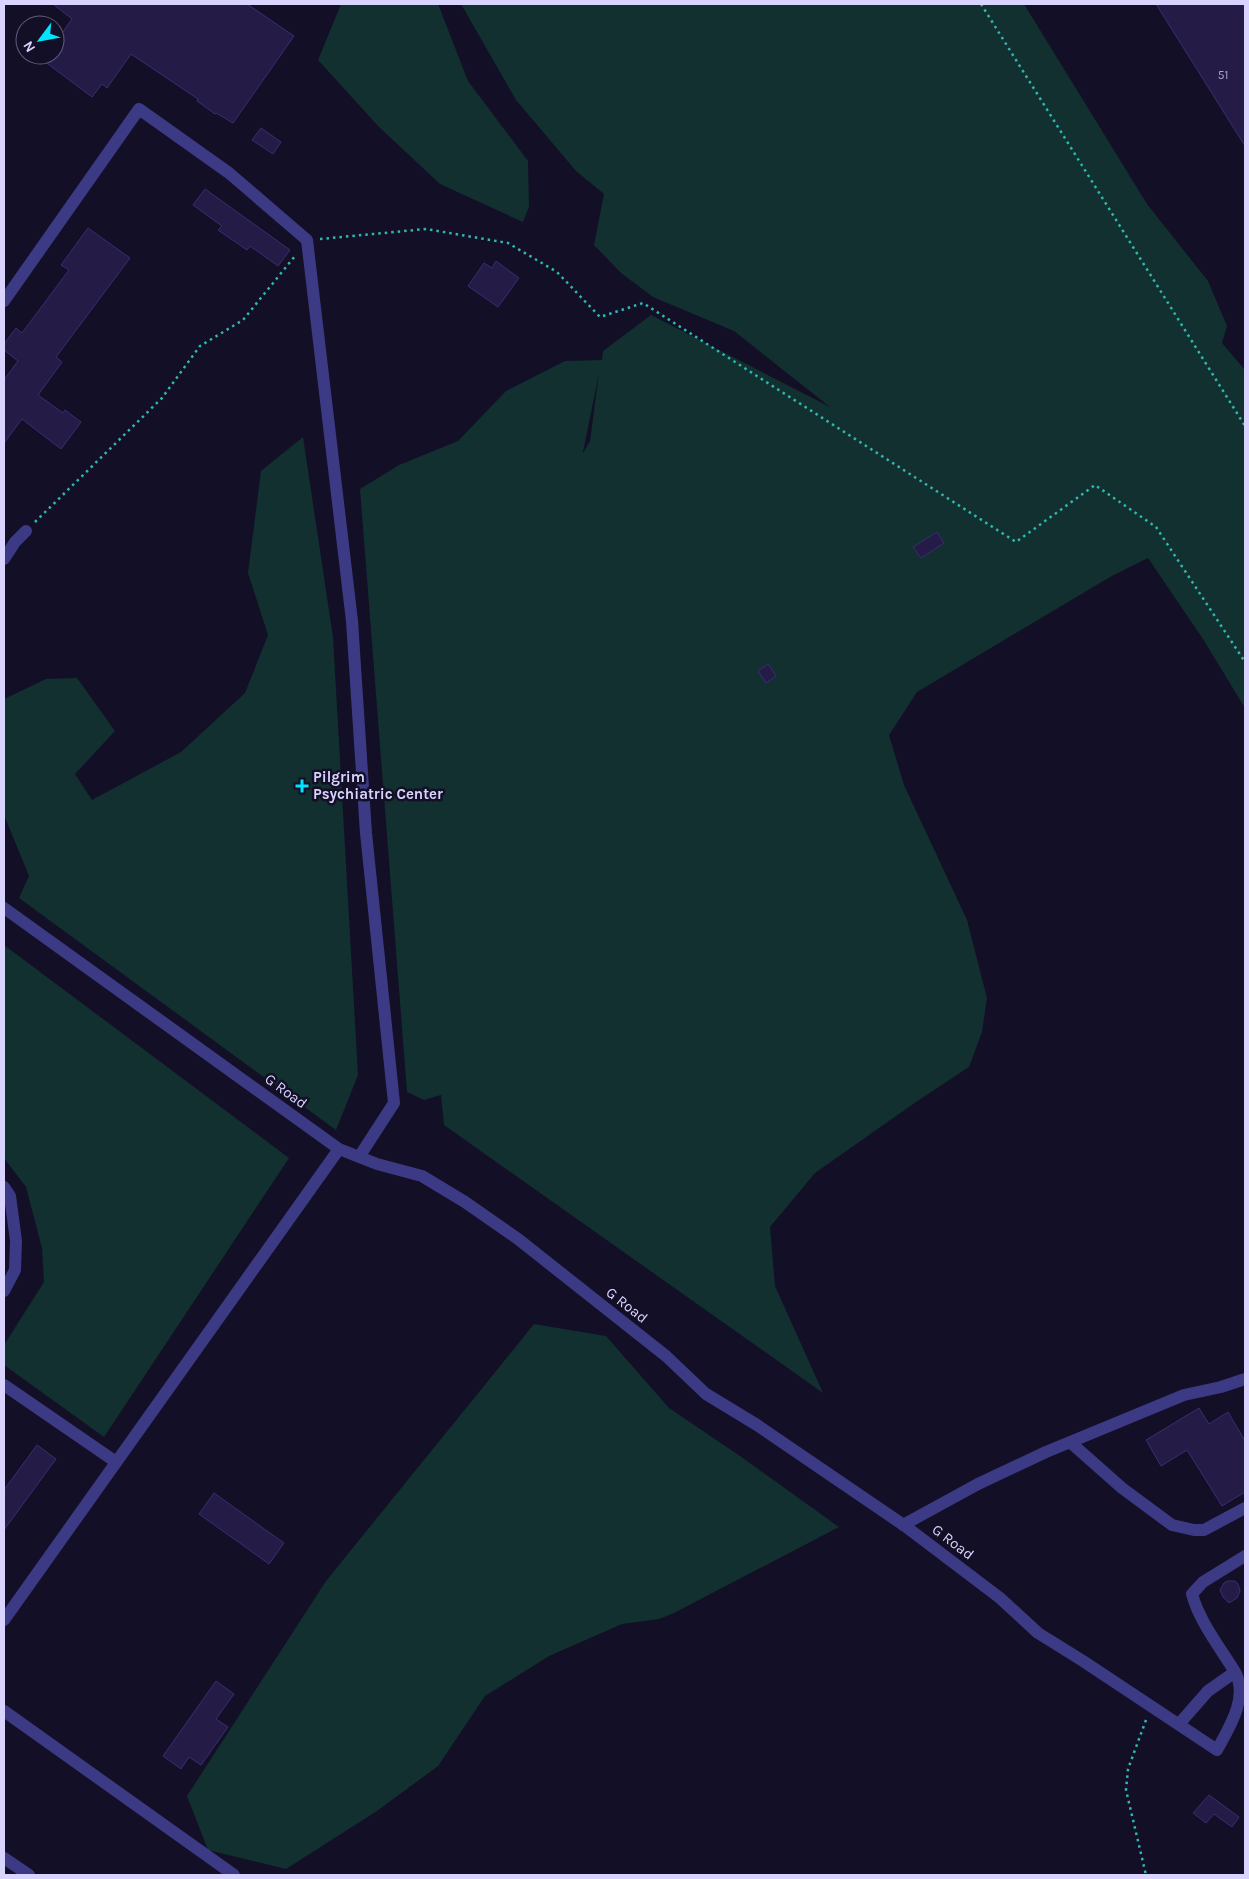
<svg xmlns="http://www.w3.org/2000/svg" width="1249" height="1879" font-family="Karla,sans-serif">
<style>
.green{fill:#12302f;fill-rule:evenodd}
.building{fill:#241b47;stroke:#3b2d73}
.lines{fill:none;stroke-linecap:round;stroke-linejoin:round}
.path{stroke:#2fb8b0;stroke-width:2.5;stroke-dasharray:2.5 4;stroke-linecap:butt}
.minor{stroke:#3d3a85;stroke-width:12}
.poi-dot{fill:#00e5ff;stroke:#130f26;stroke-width:2}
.labels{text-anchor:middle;stroke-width:5;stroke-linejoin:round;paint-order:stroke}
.number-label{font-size:12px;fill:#aca6d1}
.poi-label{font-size:15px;font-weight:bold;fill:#d9d4ff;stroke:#130f26;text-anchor:start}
.street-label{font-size:15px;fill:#d9d4ff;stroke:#130f26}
</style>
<rect width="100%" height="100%" fill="#130f26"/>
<path class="green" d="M341 4H438L468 81 528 161 529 207 523 222 440 184 379 127 318 60Z
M461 4H1024L1147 204 1208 281 1227 326 1222 343 1245 370V708L1203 639 1148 558 1110 577 917 692 889 735 904 785 967 920 987 998 982 1032 969 1067 916 1102 815 1173 770 1227 775 1286 823 1393 444 1125 441 1095 424 1100 407 1092 360 489 399 465 458 441 506 391 565 361 602 360 603 351 651 315 830 407 734 331 653 297 621 273 594 245 604 194 576 171 516 100ZM599 373 590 441 583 453V452Z
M303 437 333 637 358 1075 336 1130 19 898 29 876 4 815V699L46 679 77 678 115 731 75 774 92 800 181 752 245 693 268 635 248 573 261 471Z
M4 945 289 1158 104 1437 4 1365V1345L44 1282 42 1248 26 1187 4 1158Z
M534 1324 606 1336 669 1408 740 1456 839 1527 674 1613 659 1619 622 1624 549 1656 485 1696 438 1766 377 1811 286 1869 208 1850 187 1796 326 1581Z"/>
<path class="building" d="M53 4H247L294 36 233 123 216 113 215 114 197 101 198 99 131 54 107 88 102 84 92 97 36 55H55V43L72 19Z
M1156 4H1245V146Z
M261 128 281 142 273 154 252 140Z
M205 189 290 250 278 266 250 246 247 250 218 230 222 226 193 205Z
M88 228 130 258 56 357 62 362 38 395 63 413 65 410 81 422 61 449 22 419 4 443V380L18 361 4 350V344L16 328 22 333 69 270 61 265Z
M496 261 519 278 498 307 468 286 484 263 492 268Z
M937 532 944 543 921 558 913 547Z
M768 664 776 676 766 683 758 671Z
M1199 1408 1209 1424 1228 1412 1245 1441V1492L1222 1506 1187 1450 1161 1466 1146 1440Z
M37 1445 56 1459 4 1530V1490Z
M214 1493 284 1543 269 1564 199 1514Z
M1227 1581H1235L1238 1584 1240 1591 1237 1598 1229 1603 1223 1597 1220 1590 1224 1583Z
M216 1681 234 1694 216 1719 228 1727 201 1765 189 1757 181 1769 163 1756Z
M1209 1795 1239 1817 1232 1827 1214 1814 1206 1823 1193 1813Z"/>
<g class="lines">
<path class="path" d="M981 4 1245 426
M320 239 426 229 508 243 557 272 600 317 643 303 1016 542 1095 485 1156 527 1245 662
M35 522 162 398 200 346 243 320 295 256
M1146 1720 1128 1769 1126 1790 1146 1875"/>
<path class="minor" d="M4 301 139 109 229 173 307 240 352 621 366 833 394 1103 359 1157
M4 559 15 542 26 531
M4 908 339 1149 377 1164 422 1176 465 1202 518 1239 666 1356 706 1394 757 1425 905 1526 1000 1598 1038 1633 1083 1661 1217 1750C1229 1728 1249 1697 1235 1672L1208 1691 1179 1724
M4 1187 10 1196 16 1241 15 1270 4 1291
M4 1385 116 1462
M1070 1442 1122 1488 1172 1525 1194 1530H1204L1245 1508
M903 1525 978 1484 1046 1452 1184 1395 1221 1387 1245 1379
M4 1620 339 1149
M1235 1672C1221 1649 1199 1621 1192 1594L1203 1582 1245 1556
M4 1711 234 1875
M4 1858 29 1875"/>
</g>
<path class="poi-dot" d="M299.5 778.5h5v5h5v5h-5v5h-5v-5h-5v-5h5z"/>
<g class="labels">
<g class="number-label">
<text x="1223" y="79">51</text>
</g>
<g class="poi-label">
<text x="313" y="782">Pilgrim<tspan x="313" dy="17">Psychiatric Center</tspan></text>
</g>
<g class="street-label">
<text transform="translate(286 1091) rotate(36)" y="5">G Road</text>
<text transform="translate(627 1305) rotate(38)" y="5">G Road</text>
<text transform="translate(953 1542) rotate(37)" y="5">G Road</text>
</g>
</g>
<rect width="1249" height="1879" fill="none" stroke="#d9d4ff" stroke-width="10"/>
<g transform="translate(40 40) rotate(238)"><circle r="24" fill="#130f26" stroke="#625e7d"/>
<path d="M0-4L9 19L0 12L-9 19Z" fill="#00e5ff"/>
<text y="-8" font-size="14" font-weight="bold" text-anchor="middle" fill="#d9d4ff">N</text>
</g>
</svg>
